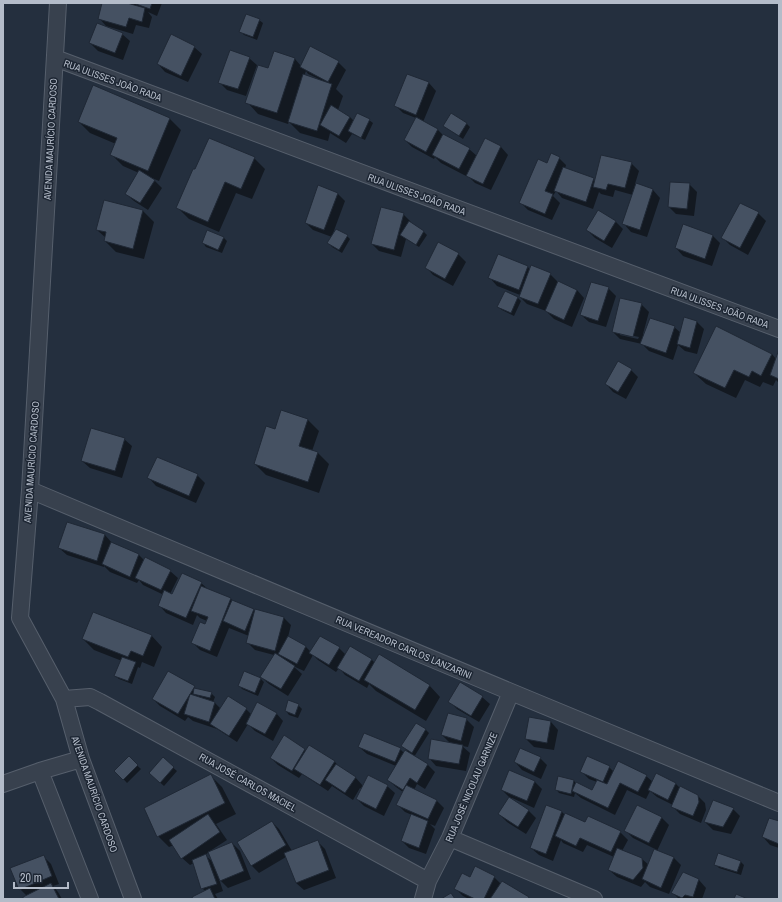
<svg xmlns="http://www.w3.org/2000/svg" width="782" height="902" font-family="'Archivo Narrow',sans-serif">
<style>
.shadow{fill:#0007;fill-rule:evenodd}
.building{fill:#455162;stroke:#1f2835}
.lines{fill:none;stroke-linecap:round;stroke-linejoin:round}
.minor-casing{stroke:#565f6c;stroke-width:18}
.minor{stroke:#38414e;stroke-width:16}
.labels{text-anchor:middle;stroke-width:3;stroke-linejoin:round;paint-order:stroke}
.street-label{font-size:10px;fill:#b4bcc9;stroke:#1d2633}
</style>
<rect width="100%" height="100%" fill="#242f3e"/>
<path class="shadow" d="M103 3H162L157 16 148 12 152 17 149 28 136 25 133 34 106 26 99 18Z
M259 20 263 23 257 40 244 35 240 31Z
M122 34 130 41 123 60 98 51 90 43Z
M194 47 202 54 188 82 165 72 158 64Z
M274 52 295 59 301 66 338 62 346 70 336 89 343 96 338 110 350 117 354 121 369 120 373 123 365 140 352 134 346 143 330 133 328 141 300 133 289 122 288 124 258 114 247 102 269 69ZM306 71 308 74 319 79 304 76Z
M249 58 257 65 246 96 227 90 219 82Z
M408 75 429 83 436 91 423 122 438 130 444 136 469 149 477 156 485 140 501 147 508 155 491 190 475 183 467 175 466 176 441 163 435 157 434 159 412 147 405 140 416 118 403 113 395 105Z
M94 87 170 119 181 130 159 181 152 178 162 188 148 210 134 201 126 194 139 173 123 166 112 155 116 144 90 133 79 122Z
M452 114 467 124 470 127 463 139 448 129 445 126Z
M254 158 265 169 252 199 236 193 219 232 189 219 178 208Z
M559 158 566 165 565 169 594 179 595 181 631 163 639 171 635 184 653 190 660 198 647 237 631 232 624 224 633 195 615 190 613 197 601 194 599 192 593 209 562 198 556 191 553 196 560 203 552 220 528 210 521 203 547 164Z
M689 184 697 192 694 216 676 214 669 207Z
M337 193 345 201 332 236H347L350 239 342 253 332 247 329 243 332 237 313 230 306 223Z
M105 201 143 211 154 222 144 259 116 252 105 241 106 238 97 230Z
M740 204 758 213 766 221 748 255 730 245 723 238Z
M403 214 411 222 410 223 424 232 427 235 419 247 406 239 401 257 379 251 372 244Z
M616 222 623 229 612 248 595 238 587 230Z
M684 225 713 236 720 243 712 266 683 256 676 248Z
M224 238 227 241 222 253 206 247 203 243Z
M458 254 466 262 453 286 433 275 426 267Z
M528 267 530 270 550 274 557 281V282L577 290 584 298 572 327 554 319 546 311 527 304 520 297V295L497 286 490 278Z
M608 288 616 296 606 327 589 322 581 315Z
M505 292 518 298 521 301 514 316 502 310 498 307Z
M641 304 649 312 643 334H645L674 327 681 333 697 322 704 329 697 354 685 351 678 345 673 360 649 351 642 344 620 339 613 332ZM620 333 639 337 638 339 620 335Z
M779 352V383L776 380 773 386 763 382 760 387 745 380 736 398 706 384 694 373 772 354 776 359Z
M631 370 638 377 626 399 613 392 606 384Z
M308 420 319 431 312 451 318 453 329 464 319 493 266 475 255 464 276 430Z
M124 439 132 446 122 478 90 468 82 461Z
M197 475 205 483 196 503 156 486 149 478Z
M67 523 105 535 112 543V544L139 555 144 560 170 571 178 578 170 594 173 595 201 583 209 590 231 599 233 601 254 610 256 612 284 618 291 625 288 637 306 647 311 652 339 648 346 655 350 647 372 660 375 663 429 685 440 697 426 721 376 691 369 684 367 688 345 675 339 668 336 672 318 660 313 655 304 671 293 666 302 674 288 696 269 684 261 677 274 655 255 650 248 643 249 636 229 628 217 657 200 650 193 643 206 625 207 621 200 618 197 615 193 625 166 613 159 605 164 595 143 585 139 580 137 583 110 572 104 566V567L67 555 59 548Z
M151 635 162 647 154 667 142 662 140 668 138 667 132 684 119 679 115 676 122 661 94 650 83 639Z
M261 679 264 682 258 696 242 689 239 685Z
M194 687 196 690 211 693 215 697 213 702 215 703 221 709H246L252 715 276 713 283 721 273 741 255 731 248 724 237 742 217 729 193 721 188 717 185 721 160 706 153 699Z
M482 697 490 704 479 722 457 709 449 701Z
M298 705 302 709 298 718 289 715 286 711Z
M466 719 474 727 468 747 462 746 470 753 466 771 436 766 429 758 451 744 442 735Z
M530 719 551 722 558 730 554 750 534 747 526 739Z
M416 724 426 730 429 733 414 757 428 765 435 772 425 789 417 784 414 790 436 800 444 808 435 826 430 824 435 829 426 854 409 848 402 841 412 815 405 812 398 805 403 792 396 787 388 780 396 766 367 754 359 747 400 749 404 753H409L403 746Z
M284 737 306 751 309 746 335 762 341 769 355 777 363 786H387L395 793 384 816 364 806 357 799 362 789 360 788 353 800 332 786 328 791 302 774 299 778 278 765 271 758Z
M129 758 141 769 127 783 116 771Z
M540 758 547 765 541 779 522 770 515 762Z
M163 759 177 771 164 786 154 777Z
M609 767 614 772 646 776 653 782 676 784 679 787 698 796 705 803 706 810 701 823 680 814 672 806 673 805 657 797 650 791 646 799 627 790 615 815 581 798 575 793 574 797 559 793 556 789 559 777 574 781 576 783 593 791 597 782 589 779 582 772Z
M211 776 222 787 236 814 216 824 227 840 210 851 232 843 240 851 251 879 228 888 219 879 223 891 215 894 218 899H194L206 892 202 888 194 863 190 865 182 858 174 845 169 847 158 836ZM209 852 214 863 205 855Z
M535 782 542 789 534 808 512 798 511 799 529 811 536 818 526 834 507 822 499 814 510 798 502 790Z
M733 809 740 816 731 834 713 830 705 822Z
M561 811 565 815 585 823 620 832 628 840 622 851 642 859 649 865 655 849 633 838 626 831 661 817 669 825 657 851 674 858 681 865 669 894 650 887 645 882 641 887 617 877 609 870 614 857 587 845 583 852 563 843 561 840 553 861 539 855 531 848Z
M272 822 279 829 292 851 317 841 325 849 336 878 304 890 296 883 286 857 259 873 252 866 238 842Z
M779 822V848L770 845 763 837Z
M43 856 51 864 59 884 53 886 58 892 62 899H25L27 896 20 889Z
M741 862 744 865 741 875 719 868 715 864Z
M683 874 699 880 706 888 702 899H679L672 892Z
M494 877 501 884 529 899H469L463 896 456 889 470 878Z"/>
<path class="building" d="M102 3H127L145 8 142 22 129 18 126 27 98 19Z
M133 3H152L150 9Z
M246 14 260 19 253 37 239 32Z
M97 23 123 33 115 53 89 43Z
M171 34 195 46 181 76 157 64Z
M310 46 339 61 328 82 300 67Z
M230 50 250 57 238 89 218 83Z
M274 51 295 58 277 113 245 103 258 65 268 68Z
M303 74 332 84 317 131 288 122Z
M407 74 429 82 416 115 394 106Z
M93 85 170 118 148 171 110 155 117 138 78 122Z
M331 105 350 117 339 136 320 125Z
M357 113 370 119 361 138 348 131Z
M451 113 467 123 459 136 443 126Z
M416 117 438 129 426 152 404 140Z
M443 134 470 148 459 169 432 155Z
M209 138 255 157 241 189 225 182 208 222 176 208 193 169H195Z
M485 138 501 146 483 184 466 176Z
M551 153 560 157 545 191 553 194 545 214 519 203 538 159 547 163Z
M601 155 632 162 625 188 608 184 606 190 593 187Z
M563 167 594 178 586 202 554 191Z
M139 170 155 180 140 203 125 194Z
M670 182 690 183 687 209 668 207Z
M636 183 653 189 640 230 622 224Z
M318 185 338 193 324 230 305 223Z
M104 200 143 210 133 249 104 241 106 232 96 230Z
M740 203 759 212 740 248 721 238Z
M381 207 404 213 394 250 371 244Z
M598 210 616 221 604 241 586 230Z
M409 221 424 231 416 245 400 235Z
M683 224 713 235 705 259 675 248Z
M336 229 348 235 339 250 327 243Z
M207 230 224 237 218 250 202 243Z
M438 242 459 253 445 279 425 268Z
M498 254 528 266 519 290 488 278Z
M531 265 551 273 538 304 519 297Z
M558 281 577 290 564 320 545 311Z
M591 282 609 287 598 321 580 315Z
M505 291 518 297 511 313 497 307Z
M620 298 642 303 633 337 612 332Z
M684 317 697 321 690 348 677 344Z
M650 318 675 326 666 353 640 344Z
M716 326 772 354 761 376 752 371 749 377 734 370 725 388 693 373Z
M779 349V379L770 375Z
M618 361 632 369 618 392 605 384Z
M281 410 308 419 299 446 318 452 308 482 254 464 266 426 275 429Z
M91 428 125 438 115 471 81 461Z
M157 457 198 474 189 496 147 478Z
M67 522 105 534 97 561 58 548Z
M111 542 139 554 130 577 102 564Z
M145 557 171 570 161 590 135 578Z
M182 573 202 582 186 618 158 606 164 590 172 594Z
M201 586 231 598 210 651 191 643 200 622 205 624 208 617 191 611Z
M232 600 254 609 245 631 223 621Z
M255 609 284 617 275 651 246 643Z
M93 612 152 635 143 656 131 651 128 657 82 639Z
M288 636 306 646 297 664 278 654Z
M320 636 340 647 329 665 309 653Z
M350 646 372 659 359 681 337 668Z
M275 653 295 666 281 689 260 677Z
M379 654 430 685 415 710 364 680Z
M122 657 136 662 128 681 114 676Z
M168 671 195 686 178 714 152 699Z
M244 671 261 678 255 693 238 686Z
M460 682 483 696 471 716 448 702Z
M194 688 212 692 210 698 193 694Z
M190 694 215 702 209 722 184 714Z
M228 696 247 708 229 736 210 724Z
M288 700 299 704 295 715 285 711Z
M257 702 277 713 265 734 246 724Z
M448 713 467 718 461 741 441 735Z
M529 717 551 721 547 743 525 739Z
M416 723 426 729 412 753 401 746Z
M364 733 401 748 395 762 358 747Z
M284 735 305 749 292 771 270 758Z
M431 739 463 745 459 764 428 759Z
M309 745 335 761 320 785 294 769Z
M520 748 541 757 534 772 514 762Z
M405 750 428 764 417 783 410 778 403 790 387 780Z
M129 756 138 765 123 780 114 771Z
M587 756 610 766 603 782 580 772Z
M163 757 174 767 160 783 149 773Z
M618 761 647 775 638 792 620 783 608 808 572 791 576 782 592 790 597 780 607 784Z
M336 764 356 777 345 793 325 780Z
M509 770 535 781 527 801 501 790Z
M656 773 676 783 668 800 648 790Z
M211 774 225 803 157 837 144 808Z
M368 775 388 785 376 809 356 799Z
M558 776 574 780 571 794 555 790Z
M406 785 437 800 428 819 396 805Z
M680 786 698 795 699 802 693 816 671 807Z
M509 797 529 810 518 827 498 814Z
M713 800 734 808 723 827 704 822Z
M546 805 562 811 546 854 530 848Z
M637 805 662 817 649 843 624 831Z
M565 813 585 822 588 816 621 831 611 852 580 838 576 846 555 836Z
M208 814 220 832 181 859 169 840Z
M411 814 428 821 419 848 401 841Z
M769 818 779 821V844L762 837Z
M272 821 286 845 251 866 237 842Z
M318 840 329 870 296 883 284 853Z
M232 842 244 871 220 881 208 852Z
M617 848 642 858 643 868 633 880 608 870Z
M654 849 674 857 661 888 642 879Z
M718 853 741 861 737 872 714 865Z
M206 854 217 884 201 889 192 860Z
M44 855 52 876 19 890 10 868Z
M475 866 495 876 484 899H475L454 889 462 873 470 877Z
M683 872 699 879 693 897 685 895 682 898 671 893Z
M502 881 529 897 528 899H490Z
M51 883 59 899H23V897Z
M210 888 215 899H193L192 897Z
M451 893 455 899H441Z
M736 894 748 899H734Z"/>
<g class="lines">
<defs>
<path id="minor" d="M58 3 30 490 20 618 64 699 81 759 133 899
M55 58 779 329
M30 490 511 692 779 803
M64 699 90 697 100 702 428 881
M40 771 90 899
M3 784 40 771 81 759
M450 838 594 899
M423 899 428 881 450 838 511 692"/>
</defs>
<use href="#minor" class="minor-casing"/>
<use href="#minor" class="minor"/>
</g>
<g class="labels">
<g class="street-label">
<text transform="translate(113 80) rotate(20)" y="4">RUA ULISSES JOÃO RADA</text>
<text transform="translate(50 139) rotate(-87)" y="4">AVENIDA MAURÍCIO CARDOSO</text>
<text transform="translate(417 194) rotate(20)" y="4">RUA ULISSES JOÃO RADA</text>
<text transform="translate(720 307) rotate(20)" y="4">RUA ULISSES JOÃO RADA</text>
<text transform="translate(31 462) rotate(-86)" y="4">AVENIDA MAURÍCIO CARDOSO</text>
<text transform="translate(404 647) rotate(23)" y="4">RUA VEREADOR CARLOS LANZARINI</text>
<text transform="translate(248 782) rotate(29)" y="4">RUA JOSÉ CARLOS MACIEL</text>
<text transform="translate(471 787) rotate(-67)" y="4">RUA JOSÉ NICOLAU GARNIZE</text>
<text transform="translate(95 794) rotate(71)" y="4">AVENIDA MAURÍCIO CARDOSO</text>
</g>
</g>
<rect width="782" height="902" fill="none" stroke="#b4bcc9" stroke-width="8"/>
<path d="M14 882v6h54v-6" fill="none" stroke="#b4bcc9" stroke-width="2"/>
<text x="20" y="882" font-size="12" fill="#b4bcc9" stroke="#1d2633" stroke-width="3" paint-order="stroke">20 m</text>
</svg>
